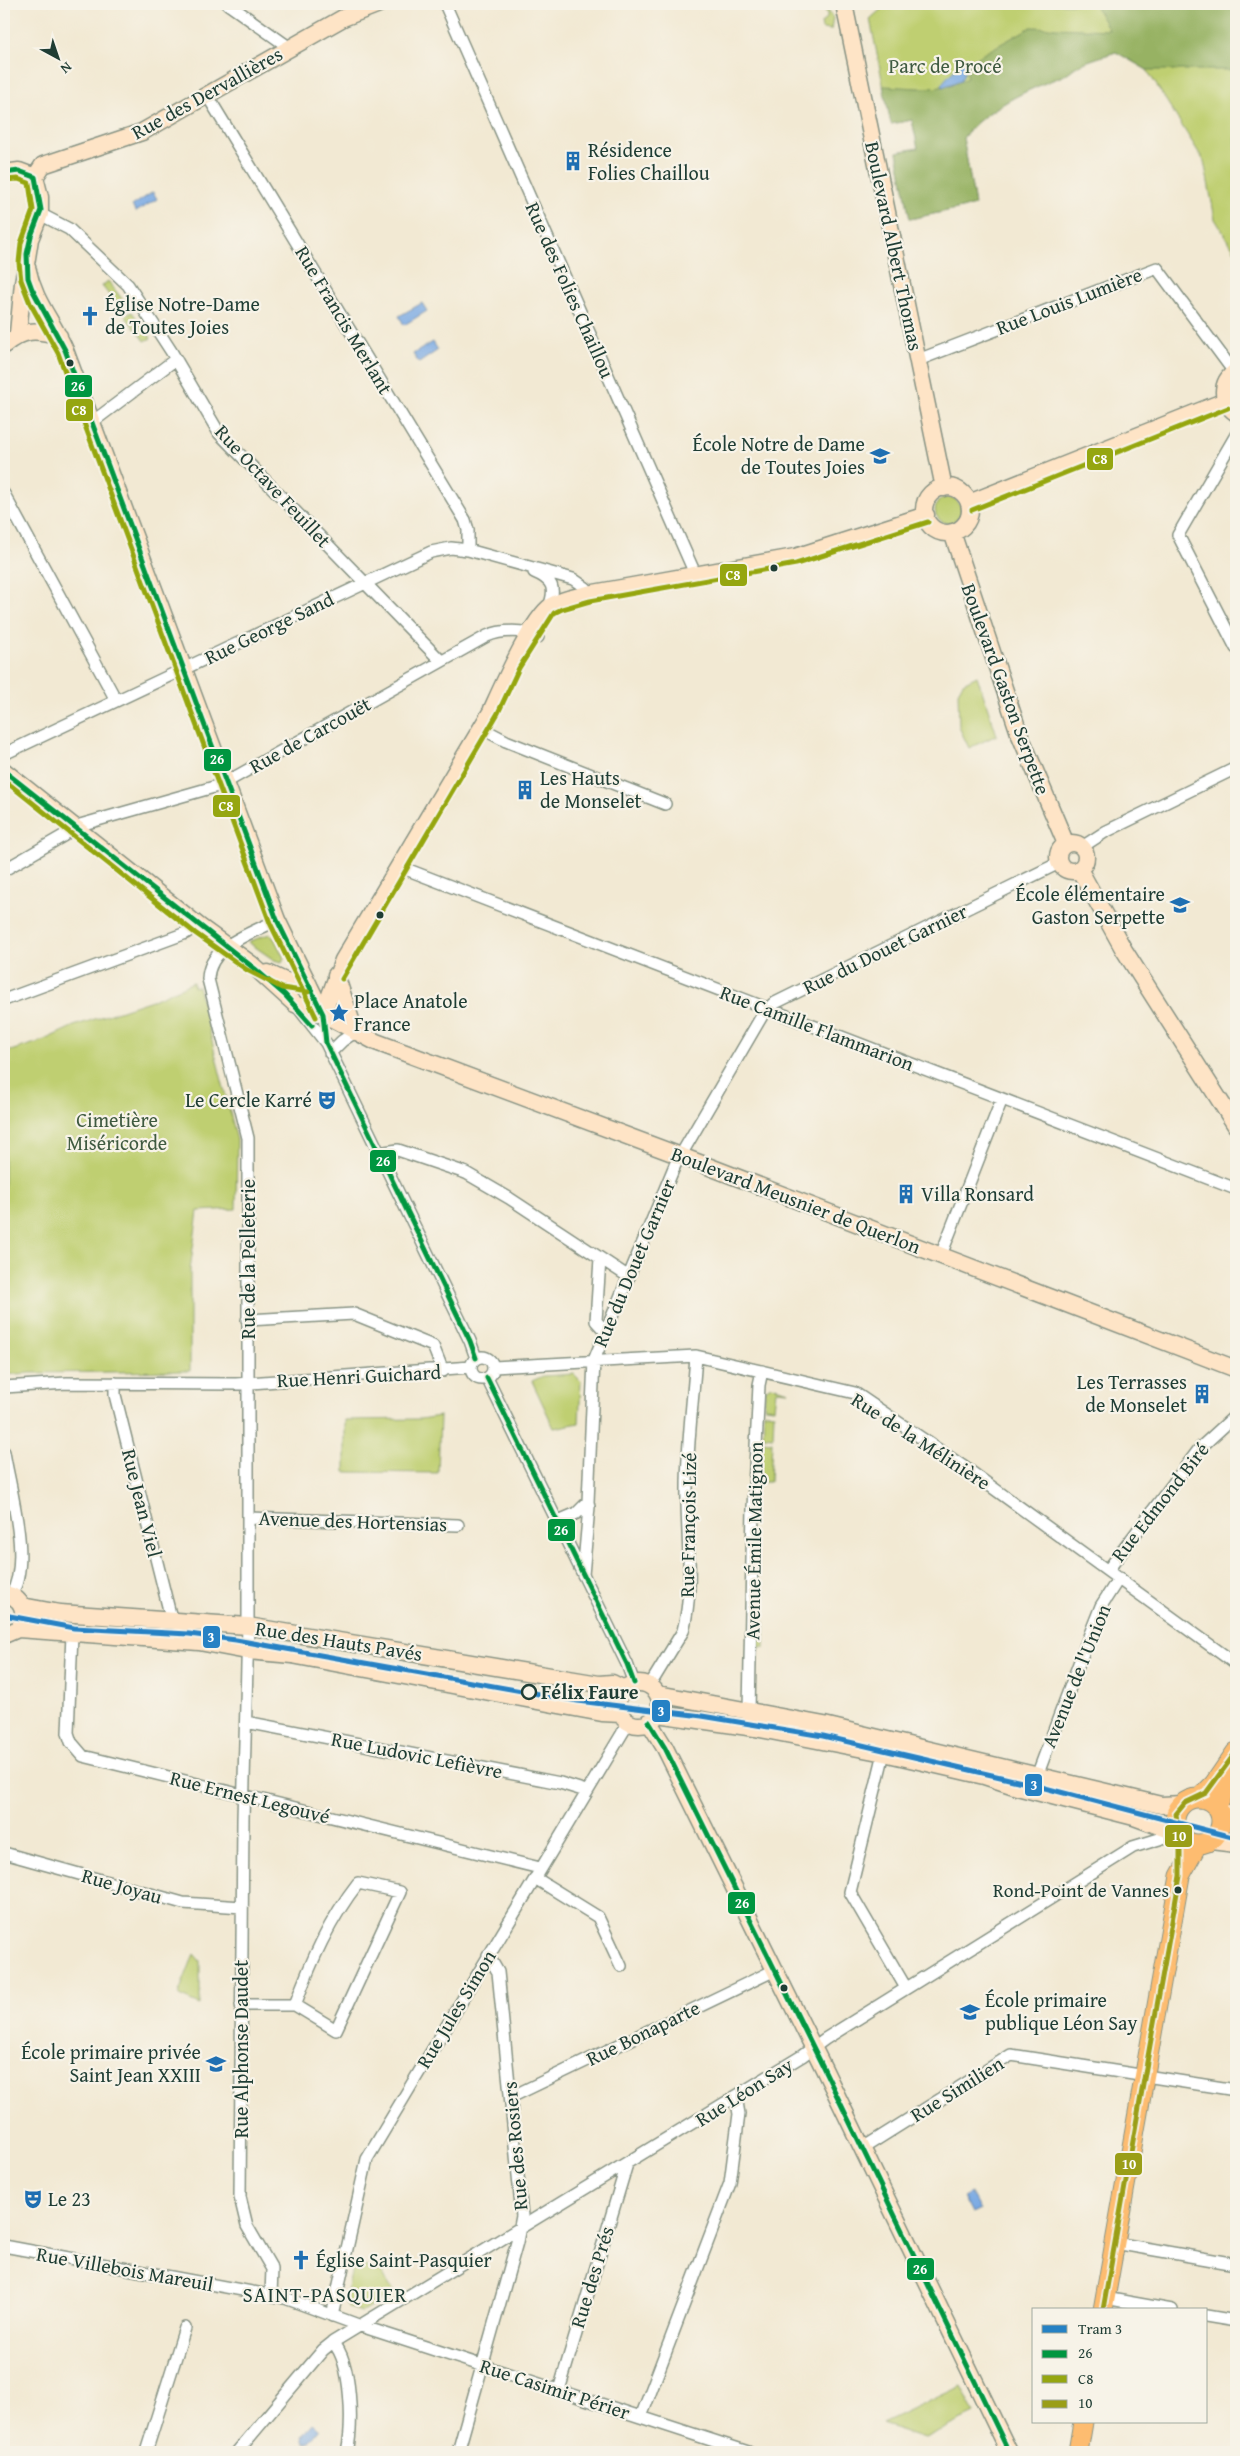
<svg xmlns="http://www.w3.org/2000/svg" width="1240" height="2456" font-family="'Gentium Book Plus',serif">
<style>
.green{fill:#bfcf71;stroke:#6f8652}
.forest{fill:#97b263;stroke:#5b784c}
.water{fill:#78a8e3;stroke:#4c728c}
.lines{fill:none;stroke-linecap:round;stroke-linejoin:round}
.street-casing{stroke:#889384;stroke-width:14}
.secondary-casing{stroke:#889384;stroke-width:19}
.primary-casing{stroke:#889384;stroke-width:21}
.street{stroke:#fff;stroke-width:11}
.secondary{stroke:#fee4c6;stroke-width:16}
.primary{stroke:#fdbc70;stroke-width:19}
.bus-1-casing{stroke:#f7f3e8;stroke-width:9}
.bus-2-casing{stroke:#f7f3e8;stroke-width:9}
.bus-3-casing{stroke:#f7f3e8;stroke-width:9}
.bus-1{stroke:#009640;stroke-width:5}
.bus-2{stroke:#95a610;stroke-width:5}
.bus-3{stroke:#9a9e17;stroke-width:5}
.tram-1-casing{stroke:#f7f3e8;stroke-width:9}
.tram-1{stroke:#2581c4;stroke-width:5}
.bus-dot{fill:#1f3d34;stroke:#f7f3e8;stroke-width:2}
.stop-dot{fill:#f7f3e8;stroke:#1f3d34;stroke-width:2.5}
.labels{text-anchor:middle;stroke-width:4.5;stroke-linejoin:round;paint-order:stroke}
.bus-label{font-size:19px;fill:#1f3d34;stroke:#f7f3e8;text-anchor:end}
.park-label{font-size:20px;fill:#3f5a40;stroke:#f7f3e8}
.street-label{font-size:20px;fill:#1f3d34;stroke:#f7f3e8}
.poi-label{font-size:20px;fill:#1f3d34;stroke:#f7f3e8;text-anchor:start}
.stop-label{font-size:20px;font-weight:bold;fill:#1f3d34;stroke:#f7f3e8;text-anchor:start}
.neighbourhood-label{font-size:21px;letter-spacing:1px;fill:#1f3d34;stroke:#f7f3e8}
.line-badge{stroke:#f7f3e8;stroke-width:2}
.badge-label{font-size:14px;text-anchor:middle;font-weight:bold;fill:#fff}
</style>
<rect width="100%" height="100%" fill="#f7f3e8"/>
<filter id="ink" filterUnits="userSpaceOnUse"><feTurbulence type="fractalNoise" baseFrequency=".02" numOctaves="2"/><feDisplacementMap in="SourceGraphic" scale="10" xChannelSelector="R" yChannelSelector="G"/><feConvolveMatrix kernelMatrix="1 2 1 2 8 2 1 2 1" color-interpolation-filters="sRGB"/></filter>
<filter id="wash" filterUnits="userSpaceOnUse"><feTurbulence type="fractalNoise" baseFrequency=".0096" numOctaves="4" result="noise"/><feDisplacementMap in="SourceGraphic" scale="20" xChannelSelector="R" yChannelSelector="G"/><feGaussianBlur stdDeviation="1.12" result="paint"/><feColorMatrix in="noise" values="0 0 0 0 0 0 0 0 0 0 0 0 0 0 0 0 0 1.4 0 .05"/><feComposite in="paint" operator="in"/></filter>
<g filter="url(#wash)">
<rect width="100%" height="100%" fill="#f2e9d3"/>
<path class="green" d="M887 4H1236V253L1215 219 1204 161 1147 70 1116 52C1104 56 1091 59 1079 65 1073 68 1067 75 1060 77 1029 89 983 110 963 138L975 205 910 219 897 152 918 148 912 120 891 124 870 19Z
M825 6 833 18 831 30 822 29 821 23 827 18V13L821 8Z
M108 281 126 304 120 309 102 286Z
M131 312H132L151 338 145 341 125 316Z
M935 510a13 13 0 1 1 26 0a13 13 0 1 1-26 0Z
M977 676 997 735 969 748 959 727 958 692 963 683Z
M269 934 274 938 284 958 282 962 274 960 248 942Z
M193 982 194 987 198 986 237 1140 236 1209 198 1211 190 1270V1371L30 1373 4 1375V1053L42 1041 74 1026 158 998Z
M574 1374 581 1381 579 1423 554 1428 532 1381 543 1376Z
M771 1386 789 1391 776 1390 774 1408 764 1407 765 1390Z
M764 1412 774 1413 773 1437 763 1436Z
M440 1416 438 1473 345 1472V1420L420 1419Z
M762 1441 772 1442 770 1482H760Z
M757 1590H765V1615H756Z
M757 1622H765V1647H756Z
M194 1954 200 1961V2005L178 1995Z
M353 2264 380 2270 394 2293 362 2312 349 2308 345 2302Z
M961 2386 975 2414 925 2438 882 2424Z"/>
<path class="forest" d="M1094 4H1236V70H1147L1116 52C1104 56 1091 59 1079 65 1072 68 1067 75 1060 77 1029 89 982 110 963 138L975 205 910 219 897 152 918 148 912 120 891 124 883 86C912 87 942 93 967 78V63L1031 27 1109 30Z"/>
<path class="water" d="M966 59 969 62 961 80 943 87 941 85C946 77 959 66 966 59Z
M153 192 157 199 136 212 132 206Z
M422 303 427 311 404 325 399 316Z
M433 342 438 350 419 363 413 354Z
M971 2193 980 2210 972 2214 963 2197Z
M313 2424 320 2430 310 2442H305L303 2436Z"/>
</g>
<g filter="url(#ink)">
<g class="lines">
<defs>
<path id="street" d="M228 4 290 48
M445 4 696 576
M207 95 465 520 468 530V550
M40 214 69 229 128 285 171 351 219 433 441 661
M918 360 1157 268 1234 372
M91 423 176 359
M1236 435 1178 535 1236 648
M4 494 116 700
M534 572C553 580 556 588 549 607
M481 728 506 741 665 804
M4 754 431 552 451 548 468 550 573 579 586 588 588 594
M1082 847 1105 832 1236 768
M398 866 1236 1189
M4 870 63 836 73 827 221 785 487 636C500 630 525 629 538 637
M4 1000 186 933 198 925
M296 1005 326 1043 470 1341 476 1358
M330 1053 342 1041 355 1032
M378 1153 398 1150 466 1173 509 1198 629 1277
M941 1255 1002 1099
M600 1259 596 1321 606 1332
M247 1320 354 1314 433 1346 443 1371
M471 1368a11 11 0 1 1 22 0a11 11 0 1 1-22 0Z
M494 1367 696 1356 855 1393 967 1469 1236 1664
M487 1378 627 1664 634 1683
M115 1383V1395L172 1622
M4 1387 67 1383 236 1384 471 1367
M4 1452C10 1490 32 1562 11 1595
M248 1518 458 1525
M556 1522 577 1513 588 1502
M1108 1570 1200 1448 1236 1415
M583 1575 589 1507 588 1502 594 1360 675 1165 763 1014 773 1004 1059 863
M72 1634 68 1733 71 1742 83 1756 540 1868
M650 1685 683 1631C695 1585 686 1535 687 1489 687 1445 693 1400 696 1356
M749 1711 753 1508 759 1385 762 1371
M246 1722 560 1783 586 1791
M884 1753 850 1892 906 1988
M1037 1776 1090 1634 1101 1606 1119 1578
M4 1853 183 1903 242 1907
M535 1878 598 1917 621 1966
M241 2005H295C311 1962 329 1920 358 1883L400 1892 336 2030 295 2005
M511 2097 775 1970
M863 2148 1011 2055 1236 2090
M1115 2243 1236 2264
M4 2246 285 2298 361 2326 748 2452
M271 2295 272 2269 247 2226 240 2197 243 1819 248 1626V1138L208 979C209 945 251 934 277 920
M1105 2298 1172 2310
M332 2316 367 2159 629 1722
M1206 2316 1236 2321
M333 2342C352 2363 353 2425 347 2452
M559 2390 627 2164
M641 2417 730 2183 739 2114 736 2097
M146 2452 185 2328
M237 2452 323 2350 333 2342 802 2056 825 2039 1133 1847 1169 1836H1180
M458 2452 517 2242 522 2216 498 1972 488 1955"/>
<path id="secondary" d="M844 4 944 488
M4 173 19 171 35 177
M35 177 43 165 142 132 343 18 379 4
M27 267C34 302 51 318 65 350L277 920 323 1014
M18 333 23 283 30 239 40 214V197L35 177
M4 345C24 329 35 329 59 336
M1236 371C1220 382 1220 402 1236 413
M924 510a23 23 0 1 1 46 0a23 23 0 1 1-46 0Z
M969 503 1225 401
M952 532 1019 733 1066 844
M492 709C502 687 532 619 551 606 562 599 576 597 588 594L795 557 926 515
M4 771 200 927 251 964 295 1004 323 1014 376 1042 710 1167 1236 1369
M1058 857a14 14 0 1 1 28 0a14 14 0 1 1-28 0Z
M1079 869 1124 950 1236 1126
M268 973 285 981 309 985
M336 975 355 1032
M323 1014 343 960 498 700
M4 1594C22 1596 29 1614 18 1629L4 1635
M22 1606 60 1613 248 1626 599 1684 612 1683 624 1689
M18 1629 199 1642 247 1651 292 1655 602 1713 621 1714
M618 1704a21 21 0 1 1 42 0a21 21 0 1 1-42 0Z
M658 1694 824 1725 1161 1805 1183 1804
M657 1714 755 1728 884 1753 984 1776 1017 1787 1134 1817 1167 1829H1176
M649 1722 665 1748 823 2067 1009 2452
M1219 1810 1236 1816
M1211 1841 1236 1844"/>
<path id="primary" d="M1175 1821a23 23 0 1 1 46 0a23 23 0 1 1-46 0Z
M1200 1798 1214 1784 1236 1752
M1216 1807 1236 1769
M1103 2310 1180 1876 1197 1845
M1078 2452 1083 2422"/>
</defs>
<use href="#street" class="street-casing"/>
<use href="#secondary" class="secondary-casing"/>
<use href="#primary" class="primary-casing"/>
<use href="#street" class="street"/>
<use href="#secondary" class="secondary"/>
<use href="#primary" class="primary"/>
<defs>
<path id="bus-1" d="M4 173 19 171 35 177 41 210 31 236 27 254 28 278 32 289 65 350 277 920 323 1014 326 1043 470 1341 476 1358
M4 771 255 969 285 995 312 1025
M487 1378 627 1664 634 1683
M649 1722 665 1748 823 2067 1009 2452"/>
<path id="bus-2" d="M5 180 18 179 29 183 33 210 21 243 19 263 21 280 30 303 58 353 270 923 316 1017
M972 510 1228 408
M4 780 195 933 247 970 282 988 308 992
M342 979 498 713 519 668 554 613 562 609 590 601 796 564 928 522"/>
<path id="bus-3" d="M1103 2310 1180 1876V1845L1176 1814 1185 1803 1206 1793 1236 1752"/>
</defs>
<use href="#bus-1" class="bus-1-casing"/>
<use href="#bus-2" class="bus-2-casing"/>
<use href="#bus-3" class="bus-3-casing"/>
<use href="#bus-1" class="bus-1"/>
<use href="#bus-2" class="bus-2"/>
<use href="#bus-3" class="bus-3"/>
<defs>
<path id="tram-1" d="M4 1615 74 1628 189 1634 236 1640 578 1701 702 1716 823 1736 1022 1782 1236 1838"/>
</defs>
<use href="#tram-1" class="tram-1-casing"/>
<use href="#tram-1" class="tram-1"/>
</g>
</g>
<defs>
<symbol id="building-bare" viewBox="-9 -9 18 18"><path d="M-4-6H4V6H1V3H-1V6H-4ZM-2.5-4.3h1.7v1.8h-1.7ZM.8-4.3h1.7v1.8H.8ZM-2.5-1h1.7V.8h-1.7ZM.8-1h1.7V.8H.8Z" fill="#1f6fb2" stroke="#f7f3e8" stroke-width="2.5" paint-order="stroke"/></symbol>
<symbol id="church-bare" viewBox="-9 -9 18 18"><path d="M-1.2-6h2.4v3.5h3.3v2.4h-3.3V6h-2.4V-.1h-3.3v-2.4h3.3Z" fill="#1f6fb2" stroke="#f7f3e8" stroke-width="2.5" paint-order="stroke"/></symbol>
<symbol id="school-bare" viewBox="-9 -9 18 18"><path d="M0-5L7-2L0 1L-7-2ZM-4 1L0 2.5L4 1V4Q0 6-4 4Z" fill="#1f6fb2" stroke="#f7f3e8" stroke-width="2.5" paint-order="stroke"/></symbol>
<symbol id="sight-bare" viewBox="-9 -9 18 18"><path d="M0-6L1.8-2.2L6-1.7L2.9 1.2L3.7 5.4L0 3.3L-3.7 5.4L-2.9 1.2L-6-1.7L-1.8-2.2Z" fill="#1f6fb2" stroke="#f7f3e8" stroke-width="2.5" paint-order="stroke"/></symbol>
<symbol id="theatre-bare" viewBox="-9 -9 18 18"><path d="M-5-5.5Q0-4 5-5.5V0Q5 5 0 6Q-5 5-5 0ZM-3.3-2.5H-1v1.5H-3.3ZM1-2.5H3.3v1.5H1ZM-2.8 1Q0 5.5 2.8 1Z" fill="#1f6fb2" stroke="#f7f3e8" stroke-width="2.5" paint-order="stroke"/></symbol>
</defs>
<g fill-rule="evenodd">
<use href="#building-bare" x="559" y="147" width="28" height="28"/>
<use href="#church-bare" x="76" y="302" width="28" height="28"/>
<use href="#school-bare" x="866" y="442" width="28" height="28"/>
<use href="#building-bare" x="511" y="776" width="28" height="28"/>
<use href="#school-bare" x="1166" y="891" width="28" height="28"/>
<use href="#sight-bare" x="325" y="999" width="28" height="28"/>
<use href="#theatre-bare" x="313" y="1086" width="28" height="28"/>
<use href="#building-bare" x="892" y="1180" width="28" height="28"/>
<use href="#building-bare" x="1188" y="1380" width="28" height="28"/>
<use href="#school-bare" x="956" y="1998" width="28" height="28"/>
<use href="#school-bare" x="202" y="2050" width="28" height="28"/>
<use href="#theatre-bare" x="19" y="2185" width="28" height="28"/>
<use href="#church-bare" x="287" y="2246" width="28" height="28"/>
</g>
<g class="bus-dot">
<circle cx="70" cy="363" r="4.5"/>
<circle cx="774" cy="568" r="4.5"/>
<circle cx="380" cy="915" r="4.5"/>
<circle cx="1178" cy="1890" r="4.5"/>
<circle cx="784" cy="1988" r="4.5"/>
</g>
<circle class="stop-dot" cx="529" cy="1692" r="7"/>
<g class="labels">
<g class="bus-label">
<text x="1169" y="1897">Rond-Point de Vannes</text>
</g>
<g class="park-label">
<text x="945" y="73">Parc de Procé</text>
<text x="117" y="1127">Cimetière<tspan x="117" dy="23">Miséricorde</tspan></text>
</g>
<g class="street-label">
<text transform="translate(207 93) rotate(-29)" y="7">Rue des Dervallières</text>
<text transform="translate(894 246) rotate(78)" y="7">Boulevard Albert Thomas</text>
<text transform="translate(570 290) rotate(66)" y="7">Rue des Folies Chaillou</text>
<text transform="translate(1069 301) rotate(-21)" y="7">Rue Louis Lumière</text>
<text transform="translate(344 320) rotate(59)" y="7">Rue Francis Merlant</text>
<text transform="translate(273 486) rotate(47)" y="7">Rue Octave Feuillet</text>
<text transform="translate(269 628) rotate(-26)" y="7">Rue George Sand</text>
<text transform="translate(1006 689) rotate(70)" y="7">Boulevard Gaston Serpette</text>
<text transform="translate(310 735) rotate(-29)" y="7">Rue de Carcouët</text>
<text transform="translate(885 949) rotate(-26)" y="7">Rue du Douet Garnier</text>
<text transform="translate(817 1028) rotate(21)" y="7">Rue Camille Flammarion</text>
<text transform="translate(796 1200) rotate(21)" y="7">Boulevard Meusnier de Querlon</text>
<text transform="translate(248 1259) rotate(-90)" y="7">Rue de la Pelleterie</text>
<text transform="translate(634 1263) rotate(-67)" y="7">Rue du Douet Garnier</text>
<text transform="translate(359 1376) rotate(-3)" y="7">Rue Henri Guichard</text>
<text transform="translate(921 1441) rotate(33)" y="7">Rue de la Mélinière</text>
<text transform="translate(1160 1502) rotate(-52)" y="7">Rue Edmond Biré</text>
<text transform="translate(142 1503) rotate(76)" y="7">Rue Jean Viel</text>
<text transform="translate(353 1521) rotate(2)" y="7">Avenue des Hortensias</text>
<text transform="translate(688 1525) rotate(-89)" y="7">Rue François Lizé</text>
<text transform="translate(754 1541) rotate(-89)" y="7">Avenue Émile Matignon</text>
<text transform="translate(339 1641) rotate(9)" y="7">Rue des Hauts Pavés</text>
<text transform="translate(1076 1676) rotate(-68)" y="7">Avenue de l'Union</text>
<text transform="translate(417 1755) rotate(11)" y="7">Rue Ludovic Lefièvre</text>
<text transform="translate(250 1797) rotate(14)" y="7">Rue Ernest Legouvé</text>
<text transform="translate(122 1886) rotate(16)" y="7">Rue Joyau</text>
<text transform="translate(456 2009) rotate(-59)" y="7">Rue Jules Simon</text>
<text transform="translate(643 2033) rotate(-26)" y="7">Rue Bonaparte</text>
<text transform="translate(241 2049) rotate(-90)" y="7">Rue Alphonse Daudet</text>
<text transform="translate(957 2089) rotate(-32)" y="7">Rue Similien</text>
<text transform="translate(744 2092) rotate(-32)" y="7">Rue Léon Say</text>
<text transform="translate(515 2146) rotate(-95)" y="7">Rue des Rosiers</text>
<text transform="translate(125 2269) rotate(10)" y="7">Rue Villebois Mareuil</text>
<text transform="translate(592 2277) rotate(-73)" y="7">Rue des Prés</text>
<text transform="translate(555 2389) rotate(18)" y="7">Rue Casimir Périer</text>
</g>
<g class="poi-label">
<text x="588" y="157">Résidence<tspan x="588" dy="23">Folies Chaillou</tspan></text>
<text x="105" y="311">Église Notre-Dame<tspan x="105" dy="23">de Toutes Joies</tspan></text>
<text x="865" y="451" text-anchor="end">École Notre de Dame<tspan x="865" dy="23">de Toutes Joies</tspan></text>
<text x="540" y="785">Les Hauts<tspan x="540" dy="23">de Monselet</tspan></text>
<text x="1165" y="901" text-anchor="end">École élémentaire<tspan x="1165" dy="23">Gaston Serpette</tspan></text>
<text x="354" y="1008">Place Anatole<tspan x="354" dy="23">France</tspan></text>
<text x="312" y="1107" text-anchor="end">Le Cercle Karré</text>
<text x="921" y="1201">Villa Ronsard</text>
<text x="1187" y="1389" text-anchor="end">Les Terrasses<tspan x="1187" dy="23">de Monselet</tspan></text>
<text x="985" y="2007">École primaire<tspan x="985" dy="23">publique Léon Say</tspan></text>
<text x="201" y="2059" text-anchor="end">École primaire privée<tspan x="201" dy="23">Saint Jean XXIII</tspan></text>
<text x="48" y="2206">Le 23</text>
<text x="316" y="2267">Église Saint-Pasquier</text>
</g>
<g class="stop-label">
<text x="541" y="1699">Félix Faure</text>
</g>
<g class="neighbourhood-label">
<text x="325" y="2302">SAINT-PASQUIER</text>
</g>
</g>
<g class="line-badge">
<rect x="64" y="374" width="29" height="24" rx="5" fill="#009640"/>
<rect x="65" y="398" width="29" height="24" rx="5" fill="#95a610"/>
<rect x="1086" y="447" width="28" height="24" rx="5" fill="#95a610"/>
<rect x="719" y="563" width="29" height="24" rx="5" fill="#95a610"/>
<rect x="203" y="748" width="29" height="24" rx="5" fill="#009640"/>
<rect x="212" y="794" width="29" height="24" rx="5" fill="#95a610"/>
<rect x="369" y="1149" width="28" height="24" rx="5" fill="#009640"/>
<rect x="547" y="1518" width="29" height="24" rx="5" fill="#009640"/>
<rect x="202" y="1625" width="19" height="24" rx="5" fill="#2581c4"/>
<rect x="651" y="1699" width="20" height="24" rx="5" fill="#2581c4"/>
<rect x="1024" y="1773" width="19" height="24" rx="5" fill="#2581c4"/>
<rect x="1164" y="1824" width="29" height="24" rx="5" fill="#9a9e17"/>
<rect x="727" y="1891" width="29" height="24" rx="5" fill="#009640"/>
<rect x="1114" y="2152" width="29" height="24" rx="5" fill="#9a9e17"/>
<rect x="906" y="2257" width="29" height="24" rx="5" fill="#009640"/>
</g>
<g class="badge-label">
<text x="78" y="391">26</text>
<text x="79" y="415">C8</text>
<text x="1100" y="464">C8</text>
<text x="733" y="580">C8</text>
<text x="217" y="764">26</text>
<text x="226" y="811">C8</text>
<text x="383" y="1166">26</text>
<text x="561" y="1535">26</text>
<text x="211" y="1642">3</text>
<text x="661" y="1716">3</text>
<text x="1034" y="1790">3</text>
<text x="1179" y="1841">10</text>
<text x="742" y="1908">26</text>
<text x="1129" y="2169">10</text>
<text x="920" y="2274">26</text>
</g>
<rect width="1240" height="2456" fill="none" stroke="#f7f3e8" stroke-width="20"/>
<rect x="1032" y="2308" width="175" height="115" fill="#f7f3e8" stroke="#a1aaa0"/>
<rect x="1042" y="2325" width="25" height="8" fill="#2581c4" stroke="#a1aaa0"/>
<text x="1078" y="2334" font-size="15" fill="#1f3d34">Tram 3</text>
<rect x="1042" y="2350" width="25" height="8" fill="#009640" stroke="#a1aaa0"/>
<text x="1078" y="2358" font-size="15" fill="#1f3d34">26</text>
<rect x="1042" y="2375" width="25" height="8" fill="#95a610" stroke="#a1aaa0"/>
<text x="1078" y="2384" font-size="15" fill="#1f3d34">C8</text>
<rect x="1042" y="2400" width="25" height="8" fill="#9a9e17" stroke="#a1aaa0"/>
<text x="1078" y="2408" font-size="15" fill="#1f3d34">10</text>
<g transform="translate(58 58) rotate(140)" stroke="#f7f3e8" stroke-width="4" paint-order="stroke">
<path d="M0-4L9 19L0 12L-9 19Z" fill="#1f3d34"/>
<text y="-8" font-size="14" font-weight="bold" text-anchor="middle" fill="#1f3d34">N</text>
</g>
</svg>
